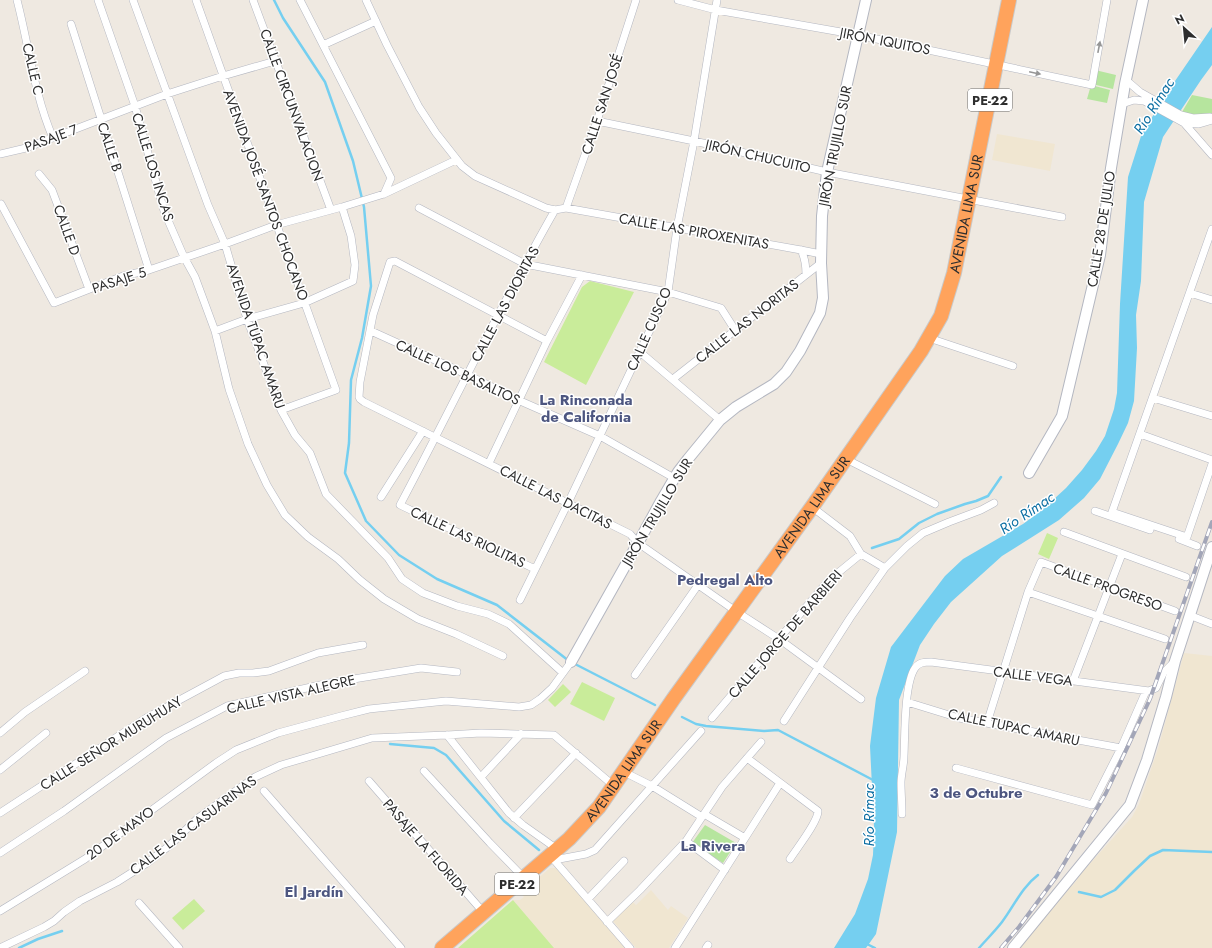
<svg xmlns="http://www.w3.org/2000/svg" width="1212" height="948" font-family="Jost,sans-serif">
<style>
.education{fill:#f0e6d1}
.green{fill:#b6e59e}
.pitch{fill:#c9ec9a}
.water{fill:#75cff0}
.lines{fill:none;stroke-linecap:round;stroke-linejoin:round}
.stream{stroke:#75cff0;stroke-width:2.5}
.street-casing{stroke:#b4b7c1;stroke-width:8}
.secondary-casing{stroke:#b4b7c1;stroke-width:12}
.highway-casing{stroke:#c9c9c9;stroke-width:16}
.street{stroke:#fff;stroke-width:7}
.secondary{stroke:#fff;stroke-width:10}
.highway{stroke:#ffa35c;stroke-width:14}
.rail-casing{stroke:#a3a6b8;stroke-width:4}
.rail{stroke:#fff;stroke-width:2.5;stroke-dasharray:8;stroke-linecap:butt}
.oneway{fill:#969696}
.labels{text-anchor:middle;stroke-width:3;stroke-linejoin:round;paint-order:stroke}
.shield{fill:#fff;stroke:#6d6d6d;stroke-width:1}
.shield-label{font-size:13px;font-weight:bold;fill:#2e2e2e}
.street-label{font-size:14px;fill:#2e2e2e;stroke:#fff}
.water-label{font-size:15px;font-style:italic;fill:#0d6fa3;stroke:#fff}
.neighbourhood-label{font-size:15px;font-weight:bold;fill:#4d5680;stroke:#fff}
</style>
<rect width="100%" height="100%" fill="#efe9e1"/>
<path class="education" d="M997 134 1055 144 1050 171 992 160Z
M1184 653 1212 656V948H1019L1070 886H1072L1077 880V878L1132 817 1139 804 1158 749Z
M550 868H556L626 948H554L513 900H520L524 897 521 893Z
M651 890 668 910 671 906 688 918 669 948H636L613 921 633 902 636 905Z"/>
<path class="green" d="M1095 70 1116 75 1113 89 1092 84Z
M1091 85 1110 90 1107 103 1087 99Z
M1192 95 1212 99V113L1199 116 1182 112Z
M705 825 736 843 723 863 692 843Z"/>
<path class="pitch" d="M590 281 634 292 586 385 544 362 582 287Z
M1047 533 1058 538 1049 559 1038 554Z
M582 682 615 698 604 721 570 704Z
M563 684 571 692 555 707 548 700Z
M194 899 205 911 183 930 172 918Z
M513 900 554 948H458Z"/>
<path class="water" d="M1212 27V65L1201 80 1163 137 1144 202 1141 281 1136 315 1137 348 1134 401 1128 423 1118 444 1100 479 1084 498 1059 520 1002 556 951 602 934 624 920 645 899 700 897 832 876 934 866 948H834L855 914 868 879 873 855 874 827 870 746 876 698 891 647 945 576 963 559 1023 524 1042 510 1066 488 1082 470 1096 451 1105 436 1114 409 1117 393 1120 304 1128 177 1142 133 1175 81Z"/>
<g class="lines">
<path class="stream" d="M274 0 283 18 325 82 353 161 364 207 371 286 362 338 351 380 349 443 345 473 366 521 399 555 437 579 497 605 569 661
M872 548 899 539 919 523 937 514 965 504 976 501 988 496 1001 477
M573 663 655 705
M682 717 696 724 706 726 764 731 778 730 873 780
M390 744 434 748 446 755 504 821 539 850
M1079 892 1101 897 1115 890 1134 871 1150 856 1163 850 1212 852
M867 944 875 948
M19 948 38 939 62 931
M979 948C987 939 995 931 1002 922 1014 906 1022 887 1038 875"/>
<defs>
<path id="street" d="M17 0C29 46 34 94 53 138
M98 0 135 106 164 211 184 257 195 277 215 331 229 389 248 444 267 485 285 515 308 537 338 559 360 580 384 599 418 619 456 634 503 656
M133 0 208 205 225 244 247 319 281 410 295 435 310 453 326 494 388 558 402 579 423 593 457 606 488 614 509 624 563 673
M196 0 336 390 281 410
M253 0 331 210
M300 0 391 178 384 194
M366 0 387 45 419 107 436 133 462 166 475 176 546 208 555 210 566 208 801 250 821 254
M678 0 716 10 858 35 1092 85 1107 0
M71 24 149 270
M323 45 376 21
M1126 80 1140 92 1181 115 1193 118 1210 117
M1122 104 1134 100 1144 101 1184 123 1199 124 1212 120
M597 121 694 141 827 172 1062 217
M1184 123 1212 155
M0 154 26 148 167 94 223 76 275 61
M39 174 52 190 89 289
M1 204 54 303 123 276 149 270 225 244 276 225 342 207 384 194 456 160
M419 208 525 264 668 292 721 308 735 330
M566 208 597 121 636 0
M1212 229 1112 512 1187 537 1212 464
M801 250C805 258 806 265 806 274
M1190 293 1212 300
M215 331 247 319 304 303 353 281 355 265 351 236 342 207
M371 331 468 375 518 400 600 436 674 478
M929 338 1013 366
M547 341 395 261 390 262 373 315 360 382 359 397 360 399 364 402 630 534 638 543 737 612 779 639 861 699
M640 352 720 420
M673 379 821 263
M1153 398 1212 416
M1140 434 1212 460
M846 459 935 504
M489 463 547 341 582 275
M381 497 423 431
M812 507 850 536 861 554 885 568
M1095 511 1150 530
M1064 532 1186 577
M1179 539 1197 546
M535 569 400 505C452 407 500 306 555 210
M1028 592 1165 639
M520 600 568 503 668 292 677 228 694 141 717 0
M1189 615 1212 624
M635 675 698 585
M1073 681 1122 554
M907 702 959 718 1121 748
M712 718 828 581 861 554
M784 721 850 618 885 568 907 546 923 533 949 522 981 510 994 503
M987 723 1028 592 1041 562 1175 611
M0 733 25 712 85 671
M447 735 509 813 523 825 557 849 556 851
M747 758 818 811C818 822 797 848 790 859
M956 768 1092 805 1121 748 1146 691
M0 770 46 733
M424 771 490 843 524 878
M624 772 652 786 702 817
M481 777 521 734
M369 781 484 913
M264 791 401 948
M0 813 146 718 224 676 239 673H253L269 671 318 653 363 645
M704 814 745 838
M902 814C902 804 901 793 901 783 901 774 904 765 904 756 905 735 904 684 915 668 919 662 925 662 931 662L1149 691 1156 688 1164 672 1174 662
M514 818 576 753
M686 841 725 870
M0 853 64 811 166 738 227 706 329 683 421 668 457 672
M554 860 586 854 595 850 701 731
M554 860 630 948
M588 899 624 861
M139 903 179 948
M0 911 85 859 216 763 236 750 278 733 341 716 369 709 446 701 519 707 531 705 540 699 552 688 571 662
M607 922 640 890 686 841 722 787 761 742
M0 948 44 927 54 921 64 912 80 901 117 882 147 863 169 846 198 818 255 777 281 765 372 738 447 735 481 733 554 735 614 786
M675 948 780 783
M706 948 708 945"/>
<path id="secondary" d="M1029 473 1062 416 1100 255 1111 168 1125 84 1143 0
M571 662 638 543 661 501 678 472 688 459 720 420 736 407 774 384 786 372 800 351 820 313 823 298 821 263 822 216 827 172 866 0
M1013 948 1130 805 1147 760 1166 697 1175 661 1212 547"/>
<g id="highway">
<path id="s1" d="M442 948 569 839 599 807 674 698 812 507 921 351 941 316 954 273 1009 0"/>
</g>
</defs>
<use href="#street" class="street-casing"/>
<use href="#secondary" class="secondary-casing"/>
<use href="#highway" class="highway-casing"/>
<use href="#street" class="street"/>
<use href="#secondary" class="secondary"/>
<use href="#highway" class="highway"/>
<defs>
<path id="rail" d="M1001 948 1019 927 1056 877 1106 793 1150 699 1212 522"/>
</defs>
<use href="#rail" class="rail-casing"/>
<use href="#rail" class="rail"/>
</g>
<defs><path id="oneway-solid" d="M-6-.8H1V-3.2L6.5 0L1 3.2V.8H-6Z"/></defs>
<g class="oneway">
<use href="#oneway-solid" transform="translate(1099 47) rotate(-79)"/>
<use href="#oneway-solid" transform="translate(1035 73) rotate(12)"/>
</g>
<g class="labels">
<g class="shield">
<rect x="968" y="89" width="44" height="22" rx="3"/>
<rect x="495" y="873" width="44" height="22" rx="3"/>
</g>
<g class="shield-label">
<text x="990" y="105">PE-22</text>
<text x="517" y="889">PE-22</text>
</g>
<g class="street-label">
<text transform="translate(885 41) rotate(11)" y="5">JIRÓN IQUITOS</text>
<text transform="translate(33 69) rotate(77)" y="5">CALLE C</text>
<text transform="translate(602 104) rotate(-72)" y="5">CALLE SAN JOSÉ</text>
<text transform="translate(292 105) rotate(70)" y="5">CALLE CIRCUNVALACION</text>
<text transform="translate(51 138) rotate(-20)" y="5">PASAJE 7</text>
<text transform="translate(835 146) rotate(-79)" y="5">JIRÓN TRUJILLO SUR</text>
<text transform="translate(110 147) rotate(72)" y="5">CALLE B</text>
<text transform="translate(758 156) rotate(13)" y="5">JIRÓN CHUCUITO</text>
<text transform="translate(153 167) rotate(73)" y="5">CALLE LOS INCAS</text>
<text transform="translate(266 195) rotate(70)" y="5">AVENIDA JOSÉ SANTOS CHOCANO</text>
<text dy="5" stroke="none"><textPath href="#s1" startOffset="915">AVENIDA LIMA SUR</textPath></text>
<text transform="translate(1101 229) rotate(-81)" y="5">CALLE 28 DE JULIO</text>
<text transform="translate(67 230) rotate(70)" y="5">CALLE D</text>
<text transform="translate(694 231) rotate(10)" y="5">CALLE LAS PIROXENITAS</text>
<text transform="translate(119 280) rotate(-18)" y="5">PASAJE 5</text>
<text transform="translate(505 304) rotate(-62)" y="5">CALLE LAS DIORITAS</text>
<text transform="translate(747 321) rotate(-38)" y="5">CALLE LAS NORITAS</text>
<text transform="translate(649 329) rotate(-66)" y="5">CALLE CUSCO</text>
<text transform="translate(256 336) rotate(71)" y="5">AVENIDA TÚPAC AMARU</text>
<text transform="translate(458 372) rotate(25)" y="5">CALLE LOS BASALTOS</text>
<text transform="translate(556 497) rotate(27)" y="5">CALLE LAS DACITAS</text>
<text dy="5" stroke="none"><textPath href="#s1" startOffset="579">AVENIDA LIMA SUR</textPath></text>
<text transform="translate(657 512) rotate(-59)" y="5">JIRÓN TRUJILLO SUR</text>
<text transform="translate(468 537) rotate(25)" y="5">CALLE LAS RIOLITAS</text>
<text transform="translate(1108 587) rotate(20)" y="5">CALLE PROGRESO</text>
<text transform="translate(785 634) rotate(-49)" y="5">CALLE JORGE DE BARBIERI</text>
<text transform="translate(1033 676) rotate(7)" y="5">CALLE VEGA</text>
<text transform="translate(291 694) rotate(-13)" y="5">CALLE VISTA ALEGRE</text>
<text transform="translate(1014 727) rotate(12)" y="5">CALLE TUPAC AMARU</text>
<text transform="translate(111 743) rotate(-32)" y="5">CALLE SEÑOR MURUHUAY</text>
<text dy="5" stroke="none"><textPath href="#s1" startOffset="255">AVENIDA LIMA SUR</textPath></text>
<text transform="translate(193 825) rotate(-37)" y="5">CALLE LAS CASUARINAS</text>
<text transform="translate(120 833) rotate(-36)" y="5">20 DE MAYO</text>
<text transform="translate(426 847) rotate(49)" y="5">PASAJE LA FLORIDA</text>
</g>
<g class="water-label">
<text transform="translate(1154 106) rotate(-58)" y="5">Río Rímac</text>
<text transform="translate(1027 513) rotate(-34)" y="5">Río Rímac</text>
<text transform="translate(869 815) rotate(-90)" y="5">Río Rímac</text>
</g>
<g class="neighbourhood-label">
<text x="586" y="405">La Rinconada<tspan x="586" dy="17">de California</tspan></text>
<text x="725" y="585">Pedregal Alto</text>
<text x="976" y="798">3 de Octubre</text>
<text x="713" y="851">La Rivera</text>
<text x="314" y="897">El Jardín</text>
</g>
</g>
<g transform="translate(1184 28) rotate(333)" stroke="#ffffff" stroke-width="3" paint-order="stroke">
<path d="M0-3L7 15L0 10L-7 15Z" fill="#2e2e2e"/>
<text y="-6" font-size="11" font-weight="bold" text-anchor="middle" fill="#2e2e2e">N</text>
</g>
</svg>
